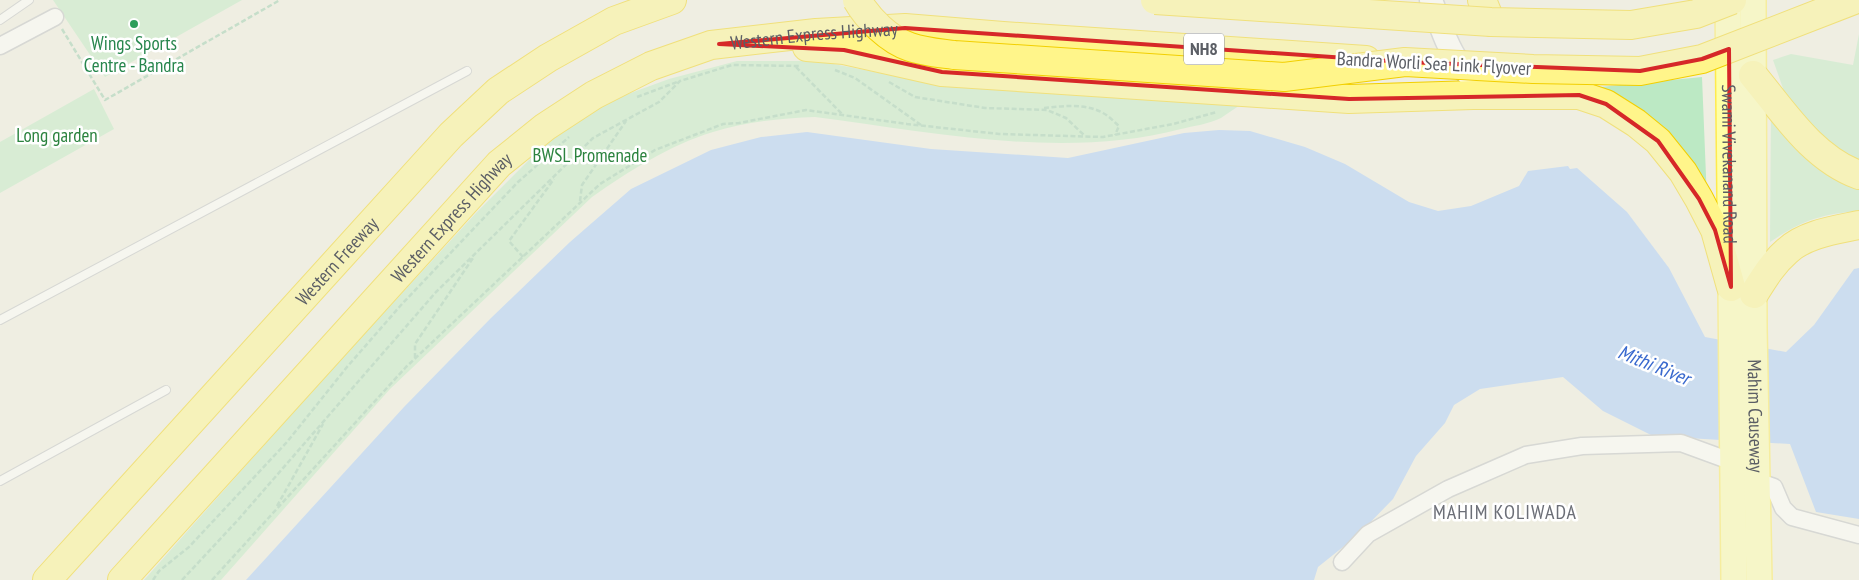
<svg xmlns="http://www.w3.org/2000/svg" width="1859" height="580" font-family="'PT Sans Narrow',sans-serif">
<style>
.green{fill:#bce9c4}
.water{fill:#a3c7ff}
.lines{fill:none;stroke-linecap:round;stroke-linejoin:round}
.lane-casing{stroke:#babcc3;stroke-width:10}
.street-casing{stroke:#babcc3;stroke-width:19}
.secondary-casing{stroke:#bdbfc7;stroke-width:25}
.primary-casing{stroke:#ffeb4c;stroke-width:28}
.highway-casing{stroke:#f2cf00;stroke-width:30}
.path{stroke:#95caad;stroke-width:2.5;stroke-dasharray:5 2.5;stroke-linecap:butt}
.lane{stroke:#fff;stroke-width:8}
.street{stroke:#fff;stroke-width:16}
.secondary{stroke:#fff;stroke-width:22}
.primary{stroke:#feffa8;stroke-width:25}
.highway{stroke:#fff58a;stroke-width:28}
.highway-bridge-casing{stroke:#f2cf00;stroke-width:30;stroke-linecap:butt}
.highway-bridge{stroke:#fff58a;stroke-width:28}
.marked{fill:none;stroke:#d62828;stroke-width:4;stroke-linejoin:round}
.leisure-dot{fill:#2e9e5b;stroke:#fff;stroke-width:2}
.labels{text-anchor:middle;stroke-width:5;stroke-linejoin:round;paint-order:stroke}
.shield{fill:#fff;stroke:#8c8e93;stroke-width:1}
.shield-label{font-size:18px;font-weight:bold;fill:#5b5e65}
.street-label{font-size:19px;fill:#5b5e65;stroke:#fff}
.leisure-label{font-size:19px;fill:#27864d;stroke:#fff}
.park-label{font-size:19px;fill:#2c833f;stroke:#fff}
.water-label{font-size:20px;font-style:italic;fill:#3969ce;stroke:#fff}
.neighbourhood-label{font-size:20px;letter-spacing:1px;fill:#6c6f77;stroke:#fff}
</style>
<rect width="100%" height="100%" fill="#efeee2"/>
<path class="green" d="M53 0H242L105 77Z
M1859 34V164L1828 145 1785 94 1773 60 1791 54 1853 65Z
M737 61H818L932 83 1240 105C1234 109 1227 114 1221 118 1209 124 1193 126 1181 129 1063 160 933 132 815 117 782 118 745 122 713 132 670 145 629 171 592 197L390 389 221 580H144L322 380 476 213 529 160 565 129 617 98 669 79Z
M1702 77 1707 201 1590 88Z
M94 89 114 129 0 193V142Z
M1771 109 1859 186V211C1821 214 1801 221 1770 242Z"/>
<path class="water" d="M1219 130 1250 131 1305 147 1345 164 1409 202 1438 211 1471 206 1519 186 1528 171 1568 166 1570 169 1577 168 1627 212 1669 268 1705 337 1786 352 1814 325 1854 269 1859 268V519L1816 512 1790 444 1653 436 1603 411 1563 377 1480 389 1454 405 1445 423 1416 456 1393 499 1358 535 1318 567 1314 580H246L404 407 491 318 570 242 631 189 711 150 761 137 807 132 931 149 1068 158 1184 133Z"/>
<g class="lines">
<defs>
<path id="lane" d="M0 20 29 0
M0 320 467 71
M0 481 166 390"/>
<path id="street" d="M0 46 55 17
M1757 481 1774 487 1783 508 1792 517 1859 535
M1342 562 1368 534 1448 489 1526 455 1582 446 1681 443 1733 462"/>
<path id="secondary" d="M1431 0C1446 39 1456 84 1504 91"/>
<g id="primary">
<path id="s1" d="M1728 0 1734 580"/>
<path id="s2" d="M1753 0 1754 328 1759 580"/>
</g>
<g id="highway">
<path d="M1482 0 1491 22"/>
<path d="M807 47 844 50 942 72 1349 99 1473 95H1579L1606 104 1636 123 1658 141 1683 172 1699 199 1715 230 1731 287"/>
<path d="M1753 75C1783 111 1812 158 1859 175"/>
<path d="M1754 294C1764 278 1773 263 1787 251 1805 234 1835 230 1859 225"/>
<path id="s3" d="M47 580 451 135 498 91 548 58 614 21 672 0"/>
<path id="s4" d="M122 580 499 164 545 127 594 95 651 66 711 45 816 33 905 28 1003 36 1366 60"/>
</g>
</defs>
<use href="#lane" class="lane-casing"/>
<use href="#street" class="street-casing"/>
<use href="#secondary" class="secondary-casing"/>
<use href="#primary" class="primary-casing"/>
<use href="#highway" class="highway-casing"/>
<path class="path" d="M62 29 105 100 280 0
M796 67 843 115
M835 70 855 78 921 125
M889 82 915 97 985 108 1047 110 1066 118 1085 136
M637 97 677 82
M1044 108C1064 106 1085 103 1103 113 1109 116 1114 122 1119 126L1115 135
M580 201 582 185 626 121
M523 257 509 241 554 179
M415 358V344L473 258
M277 506 323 424
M153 580 159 571 189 547 287 442 347 367 402 304 518 182 569 137
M182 580 237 521 436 292 593 138 659 102 680 81 732 65 800 66
M212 580 406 367 600 184 655 150 723 124 739 123 806 110 907 124 999 134 1103 137 1173 124 1217 112"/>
<use href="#lane" class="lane"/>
<use href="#street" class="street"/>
<use href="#secondary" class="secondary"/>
<use href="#primary" class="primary"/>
<use href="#highway" class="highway"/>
<defs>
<path id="highway-bridge" d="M857 0C868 19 889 40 910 47 924 52 939 53 954 55L1284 77 1405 62 1533 69 1640 71 1702 59 1854 0
M1155 0 1491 22 1631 25 1696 14 1732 0"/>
</defs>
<use href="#highway-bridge" class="highway-bridge-casing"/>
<use href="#highway-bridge" class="highway-bridge"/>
</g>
<path d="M0 0H1859V580H0ZM905 28 1405 62 1640 71 1702 59 1729 49 1731 287 1715 230 1699 199 1658 141 1606 104 1579 95 1349 99 942 72 844 50 719 44Z" fill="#efeee2" fill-opacity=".55" fill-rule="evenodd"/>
<path class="marked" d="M905 28 1405 62 1640 71 1702 59 1729 49 1731 287 1715 230 1699 199 1658 141 1606 104 1579 95 1349 99 942 72 844 50 719 44Z"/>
<circle class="leisure-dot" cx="134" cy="24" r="5"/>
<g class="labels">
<rect class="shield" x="1184" y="33.5" width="40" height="31" rx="4"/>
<g class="shield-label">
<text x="1204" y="55">NH8</text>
</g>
<g class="street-label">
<text dy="7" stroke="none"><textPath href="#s4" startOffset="910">Western Express Highway</textPath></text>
<text transform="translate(1434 63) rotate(3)" y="7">Bandra Worli Sea Link Flyover</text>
<text dy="7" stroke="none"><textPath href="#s1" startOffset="164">Swami Vivekanand Road</textPath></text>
<text dy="7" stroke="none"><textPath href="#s4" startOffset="490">Western Express Highway</textPath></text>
<text dy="7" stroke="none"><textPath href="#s3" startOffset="431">Western Freeway</textPath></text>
<text dy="7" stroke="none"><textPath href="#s2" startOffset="416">Mahim Causeway</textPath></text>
</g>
<g class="leisure-label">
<text x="134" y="50">Wings Sports<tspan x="134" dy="22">Centre - Bandra</tspan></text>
</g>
<g class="park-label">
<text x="57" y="142">Long garden</text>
<text x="590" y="162">BWSL Promenade</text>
</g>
<g class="water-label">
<text transform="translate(1654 365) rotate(22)" y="7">Mithi River</text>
</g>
<g class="neighbourhood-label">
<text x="1505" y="519">MAHIM KOLIWADA</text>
</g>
</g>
</svg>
